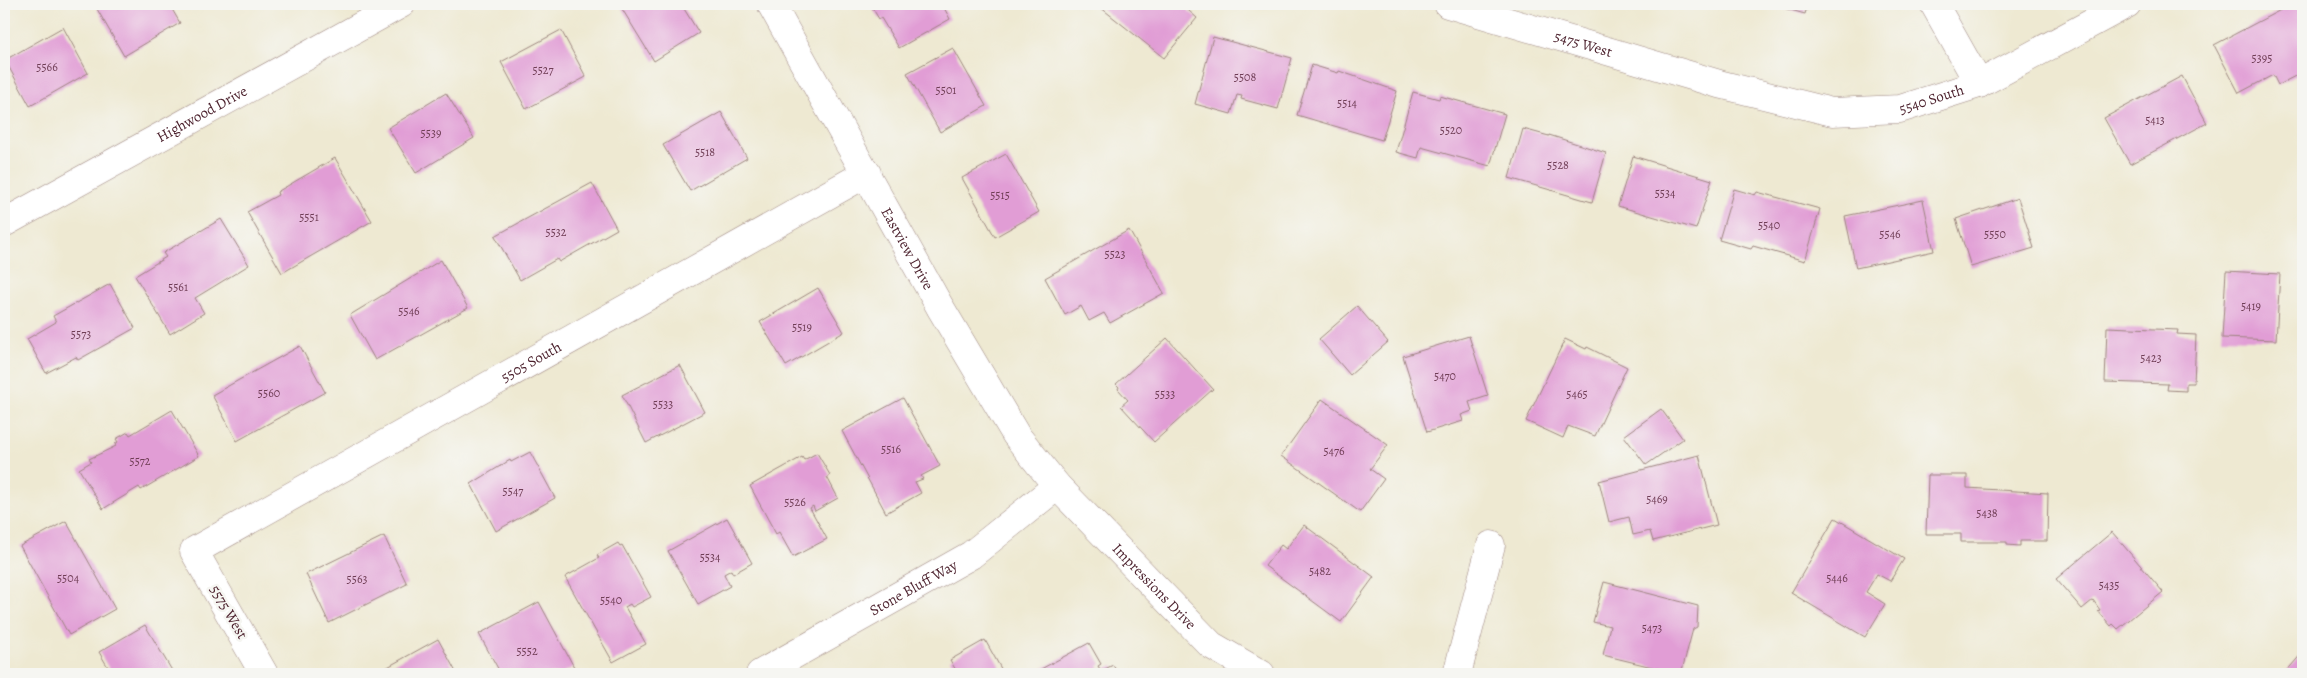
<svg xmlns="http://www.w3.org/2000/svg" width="2307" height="678" font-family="Alegreya,serif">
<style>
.building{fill:#e19dd5}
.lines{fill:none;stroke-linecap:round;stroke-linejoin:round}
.street-casing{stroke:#9c847e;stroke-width:29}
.street{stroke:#fff;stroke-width:28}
.labels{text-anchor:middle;stroke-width:5;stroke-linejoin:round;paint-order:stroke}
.number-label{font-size:12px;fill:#703e56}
.street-label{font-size:15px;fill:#4a1f2b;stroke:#f6f6f2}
</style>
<rect width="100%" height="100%" fill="#f6f6f2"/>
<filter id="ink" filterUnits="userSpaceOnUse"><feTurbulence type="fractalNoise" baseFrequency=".02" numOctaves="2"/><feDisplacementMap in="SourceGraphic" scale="10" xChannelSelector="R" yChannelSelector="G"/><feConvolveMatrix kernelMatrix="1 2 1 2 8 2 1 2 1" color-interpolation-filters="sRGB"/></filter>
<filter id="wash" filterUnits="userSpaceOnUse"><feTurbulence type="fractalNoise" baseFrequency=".0096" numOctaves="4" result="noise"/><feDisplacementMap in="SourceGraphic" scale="20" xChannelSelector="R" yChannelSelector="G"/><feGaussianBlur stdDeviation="1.12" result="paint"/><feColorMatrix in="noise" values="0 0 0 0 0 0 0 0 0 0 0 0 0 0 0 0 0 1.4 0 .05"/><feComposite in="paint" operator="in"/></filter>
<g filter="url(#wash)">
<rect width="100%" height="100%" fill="#eee9d2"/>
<g id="blocks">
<path class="building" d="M106 4H169L180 23 124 56 97 9Z
M619 4H681L699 33 654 61Z
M870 4H942L950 19 899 48 881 18 879 19Z
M1103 4H1181L1197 18 1164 58 1100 7Z
M1769 4H1808L1805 14Z
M2292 4H2303V72L2278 85 2273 75 2239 93 2214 45Z
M63 27 88 73 30 106 5 60Z
M561 30 586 77 526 109 501 62Z
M1213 37 1292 58 1278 109 1241 99 1242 96 1237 95 1231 114 1195 104Z
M953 48 986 106 940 132 907 73Z
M1312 65 1338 73 1339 71 1397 91 1382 140 1297 115Z
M2182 76 2207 123 2130 164 2104 118Z
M1413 92 1439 99 1440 96 1505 114 1490 166 1421 147 1418 158 1396 152Z
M446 93 474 138 416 173 388 128Z
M721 112 747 158 690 191 663 145Z
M1523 129 1549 136V135L1606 153 1592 202 1509 178Z
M1006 154 1039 212 995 237 962 178Z
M1633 156 1712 180 1696 229 1618 206Z
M335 158 372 221 282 273 247 212 278 195 277 192Z
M592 183 617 229 559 262 557 259 520 280 495 236Z
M1734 189 1755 195 1757 192 1820 209 1805 261 1753 246 1751 249 1719 240Z
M2018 198 2034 248 1971 267 1956 219Z
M1923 200 1934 251 1856 268 1845 216Z
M221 219 249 265 195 298 204 313 170 334 135 276 166 257 163 253Z
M1129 230 1164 293 1110 323 1104 313 1089 321 1081 306 1065 315 1045 278Z
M441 260 468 308 375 360 350 315Z
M2226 271 2280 274 2276 340 2222 338Z
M110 284 135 328 78 360 76 357 46 373 27 339 56 322 53 316Z
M818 288 844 332 786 366 760 322Z
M1357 306 1388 342 1350 375 1319 339Z
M2107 327 2178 330 2177 334 2196 335 2194 383H2186V391L2167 390 2168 384 2105 382Z
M1469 336 1488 396 1469 402 1472 411 1461 415 1463 421 1427 432 1403 356Z
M1167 338 1213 389 1154 442 1121 406 1128 400 1118 389 1119 387 1116 384Z
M1565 339 1586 349 1587 347 1627 367 1595 436 1568 426 1563 438 1526 421Z
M300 346 325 392 237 441 212 395Z
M680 365 705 412 646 443 622 395Z
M903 398 940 466 921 476 923 479 915 482 921 493 886 513 842 431Z
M1322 399 1388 445 1370 469 1384 479 1360 512 1281 456Z
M1661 409 1683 439 1646 465 1624 436Z
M172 410 199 456 141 490 139 487 103 509 79 469 91 462 89 459 116 446 115 444 118 442 116 439 128 432 130 435Z
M530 452 555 498 496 531 471 484 510 460 511 462Z
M817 453 830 475 827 477 838 498 815 511 813 506 810 508 827 539 793 557 779 532 776 534 750 486 802 457 804 460Z
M1699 455 1717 525 1653 541 1650 531 1633 535 1629 517 1609 522 1599 481Z
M1928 475H1967V488L2048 493 2047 541H2020V546L2007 545V542H1961V534H1926Z
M727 518 752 563 733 574 731 570 724 574 730 586 698 604 668 551Z
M1835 518 1904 559 1890 581 1877 574 1866 592 1885 604 1865 637 1791 593Z
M66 521 115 609 69 635 20 546Z
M1304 525 1374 577 1341 622 1265 566 1281 545 1286 549Z
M2112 532 2163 592 2118 629 2113 624 2111 626 2098 611 2100 610 2093 600 2082 609 2056 579Z
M384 536 407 584 329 623 306 574Z
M618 543 620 546 622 545 651 597 632 607 630 604 625 607 646 644 613 662 565 577 599 558 597 555Z
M1604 582 1698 606 1697 627 1693 629 1681 674 1603 655 1610 626 1593 622Z
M539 602 574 667 561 674H501L479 634Z
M145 625 174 674H112L99 652Z
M438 639 457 674H375Z
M985 640 1004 674H952L957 672 950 660Z
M1089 643 1101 664 1098 666 1101 671 1113 665 1118 674H1044L1041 669Z
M2303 652V674H2284Z"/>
</g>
</g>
<g filter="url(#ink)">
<use href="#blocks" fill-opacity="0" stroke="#9c847e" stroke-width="1"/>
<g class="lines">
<defs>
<g id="street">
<path id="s1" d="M771 4 940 307 1016 435 1057 486 1211 645 1261 674"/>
<path id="s2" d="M1448 4 1719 84 1832 112 1900 109 1979 84 2127 4"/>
<path d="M1934 4 1979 84"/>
<path id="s3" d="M4 223 401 4"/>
<path id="s4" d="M264 674 194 551 867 173"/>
<path id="s5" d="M760 674 971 555 1057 486"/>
<path d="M1457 674 1491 545"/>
</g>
</defs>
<use href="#street" class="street-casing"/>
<use href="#street" class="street"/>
</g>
</g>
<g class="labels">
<g class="number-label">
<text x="2262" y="62">5395</text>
<text x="47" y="71">5566</text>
<text x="543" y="74">5527</text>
<text x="1245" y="81">5508</text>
<text x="946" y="94">5501</text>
<text x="1347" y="107">5514</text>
<text x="2155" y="124">5413</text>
<text x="1451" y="134">5520</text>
<text x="431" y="137">5539</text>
<text x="705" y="156">5518</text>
<text x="1558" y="169">5528</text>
<text x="1665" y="197">5534</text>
<text x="1000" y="199">5515</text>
<text x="309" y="221">5551</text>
<text x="1769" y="229">5540</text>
<text x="556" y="236">5532</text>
<text x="1890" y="238">5546</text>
<text x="1995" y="238">5550</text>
<text x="1115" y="258">5523</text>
<text x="178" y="291">5561</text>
<text x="2251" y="310">5419</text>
<text x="409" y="315">5546</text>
<text x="802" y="331">5519</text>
<text x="81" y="338">5573</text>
<text x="2151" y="362">5423</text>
<text x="1445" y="380">5470</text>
<text x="269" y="397">5560</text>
<text x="1165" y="398">5533</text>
<text x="1577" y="398">5465</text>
<text x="663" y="408">5533</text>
<text x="891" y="453">5516</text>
<text x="1334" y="455">5476</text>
<text x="140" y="465">5572</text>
<text x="513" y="495">5547</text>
<text x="1657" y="503">5469</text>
<text x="795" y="506">5526</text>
<text x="1987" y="517">5438</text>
<text x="710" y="561">5534</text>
<text x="1320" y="575">5482</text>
<text x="68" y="582">5504</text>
<text x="1837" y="582">5446</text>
<text x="357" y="583">5563</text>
<text x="2109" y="589">5435</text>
<text x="611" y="604">5540</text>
<text x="1652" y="632">5473</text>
<text x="527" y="655">5552</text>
</g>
<g class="street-label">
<text dy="5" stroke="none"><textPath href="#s2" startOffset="141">5475 West</textPath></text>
<text dy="5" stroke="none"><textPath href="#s2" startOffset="500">5540 South</textPath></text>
<text dy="5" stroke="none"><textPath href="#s3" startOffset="226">Highwood Drive</textPath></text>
<text dy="5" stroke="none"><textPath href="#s1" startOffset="280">Eastview Drive</textPath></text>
<text dy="5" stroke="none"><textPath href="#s4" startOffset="528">5505 South</textPath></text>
<text dy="5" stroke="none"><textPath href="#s1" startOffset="701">Impressions Drive</textPath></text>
<text dy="5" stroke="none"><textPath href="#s5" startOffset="176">Stone Bluff Way</textPath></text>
<text transform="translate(229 612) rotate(60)" y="5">5575 West</text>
</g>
</g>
<rect width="2307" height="678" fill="none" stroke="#f6f6f2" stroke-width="20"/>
</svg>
